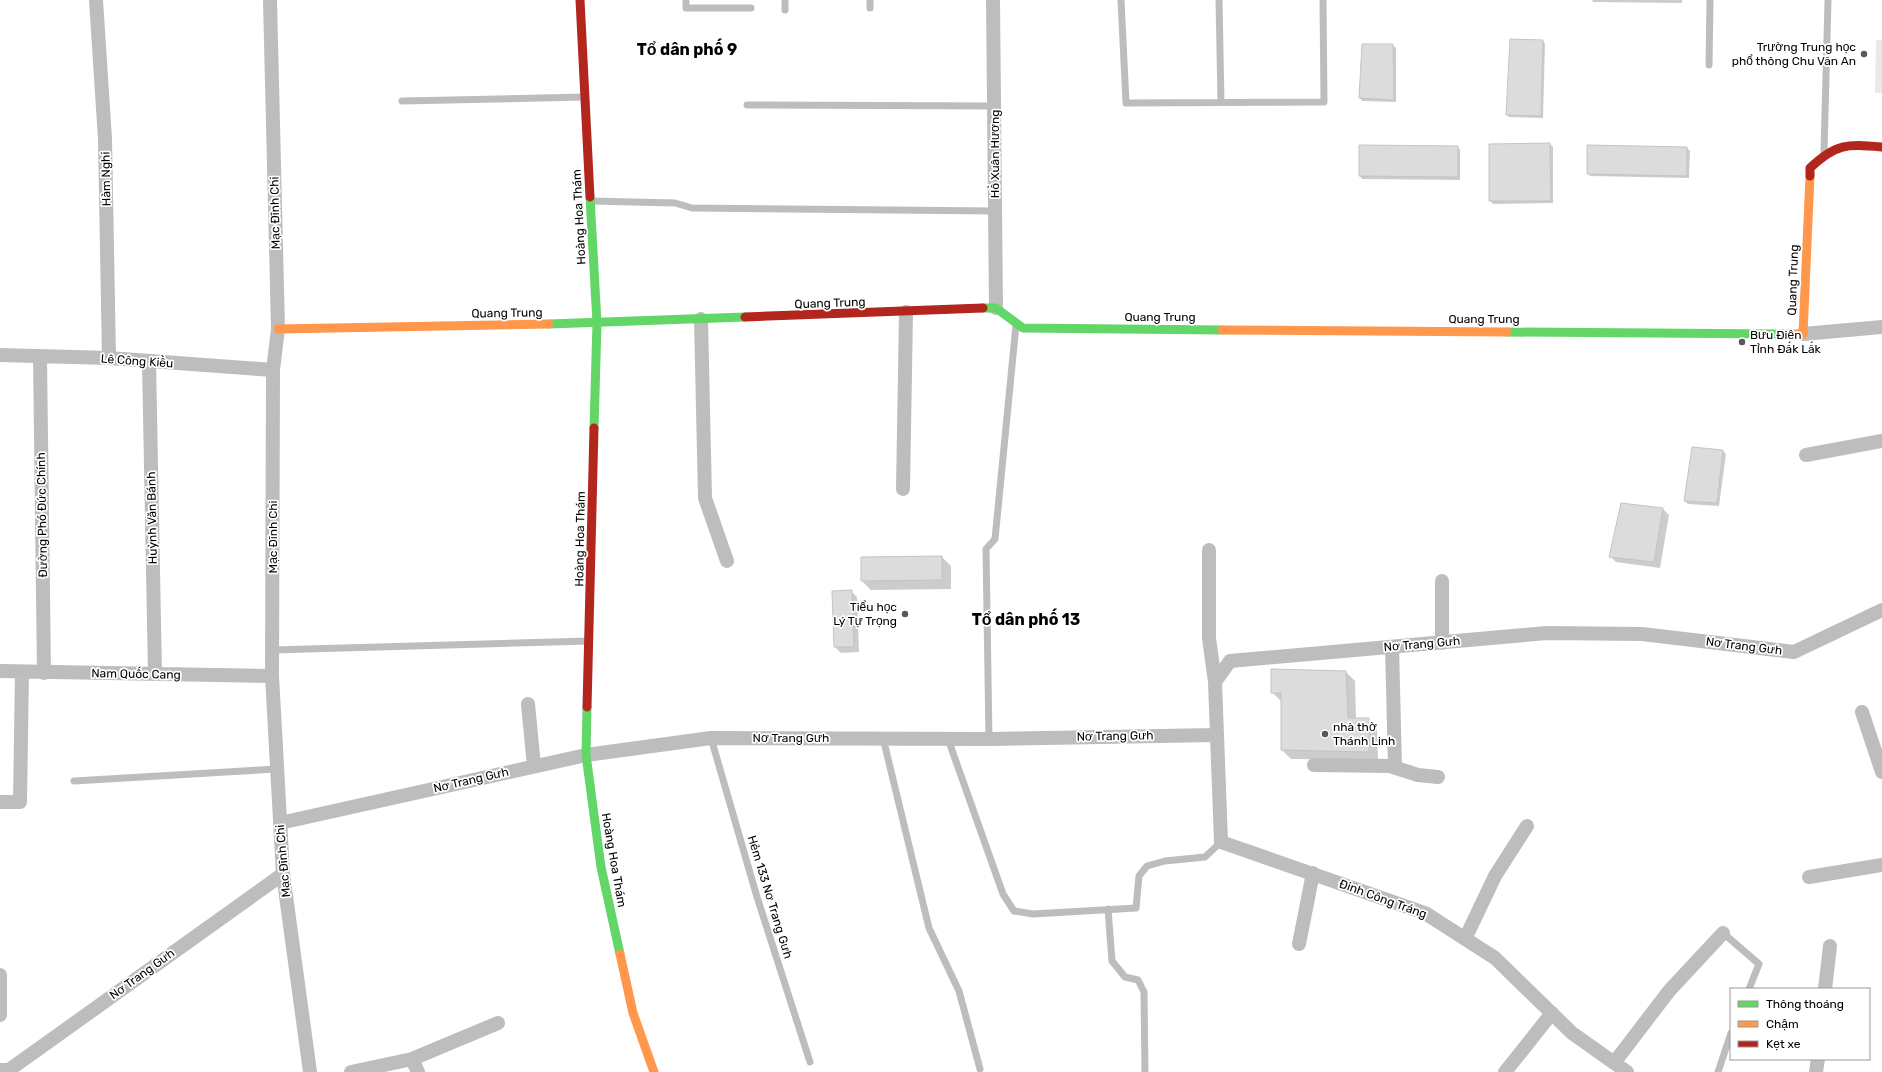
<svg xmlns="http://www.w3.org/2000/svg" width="1882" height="1072" font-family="Rubik,sans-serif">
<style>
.green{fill:#e9e9e9}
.shadow{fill:#0003}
.building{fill:#dcdcdc;stroke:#c4c4c4}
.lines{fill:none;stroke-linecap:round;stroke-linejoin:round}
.lane{stroke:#bdbdbd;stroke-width:7}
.street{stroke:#bdbdbd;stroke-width:14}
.fast{stroke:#63d668;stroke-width:9}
.slow{stroke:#ff974d;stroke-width:9}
.jam{stroke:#b3261e;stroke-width:9}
.poi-dot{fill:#595959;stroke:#fff;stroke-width:1.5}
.labels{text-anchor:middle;stroke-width:3.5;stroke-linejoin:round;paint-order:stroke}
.poi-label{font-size:12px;fill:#000;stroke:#fff;text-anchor:end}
.street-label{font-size:12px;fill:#000;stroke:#fff}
.district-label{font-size:16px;font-weight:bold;fill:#000;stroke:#fff}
</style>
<rect width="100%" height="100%" fill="#fff"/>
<path class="green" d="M1876 40H1882V93H1875Z"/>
<path class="shadow" d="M1592 0H1682V3L1593 2Z
M1543 41 1545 44 1543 118 1509 117 1507 115Z
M1393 45 1396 48V102L1362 101 1360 98Z
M1550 144 1553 147V203L1493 204 1490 201Z
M1458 147 1460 150V180L1362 179 1360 176Z
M1687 148 1690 151 1689 178 1590 176 1588 173Z
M1693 448 1723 451 1726 454 1719 506 1688 504 1685 501Z
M1663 509 1669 515 1660 568 1616 562 1610 556Z
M942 557 951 566V589L871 590 862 581Z
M851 591 857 597 859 652 841 653 835 647Z
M1346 672 1355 681 1356 719H1368L1377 729 1378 760 1291 759 1282 750V702L1272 692Z"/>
<path class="building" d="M1510 39 1543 40 1541 116 1506 115Z
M1362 44H1393L1394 100 1359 98Z
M1550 143 1551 201H1489V144Z
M1359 145 1458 146V177L1359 176Z
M1587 145 1687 147V176L1587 174Z
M1692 447 1723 450 1717 503 1684 501Z
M1621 503 1663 508 1654 562 1609 557Z
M942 556V580L861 581V557Z
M852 590 854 647H834L832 591Z
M1271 669 1346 671 1348 718H1369V752L1281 750V693H1271Z"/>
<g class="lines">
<path class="lane" d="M686 0V8H751
M785 0V10
M870 0V8
M1121 0 1126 103 1324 102 1323 0
M1219 0 1221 102
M1709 65 1710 0
M402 101 584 97
M747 105 994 106
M1824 152 1828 0
M591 201 675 203 692 208 995 211
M272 650 588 641
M711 738 757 897 810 1062
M883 738 929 928 959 991 980 1069
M948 739 1003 894 1014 911 1033 914 1136 908 1139 876 1147 866 1165 861 1205 857 1221 842
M989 739 986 549 995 539 1016 325
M74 781 277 769
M1108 909 1112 961 1125 977 1138 980 1144 992 1145 1072
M1723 933 1759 964 1749 989
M1718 1072 1731 1033"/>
<path class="street" d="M96 0 105 139 109 358
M270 0 278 329 273 370 272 676 283 874 310 1072
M993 0 996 308
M701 319 705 498 727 561
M1803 334 1882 327
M0 355 109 358 273 370
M40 357 44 673
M149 361 155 674
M1806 455 1882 441
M903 489 906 312
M1209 550V638L1215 682
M1442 643V581
M1392 647 1395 767
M0 671 272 676
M528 704 534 766
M1862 712 1882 772
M1217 735 1221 842 1425 913 1495 958 1572 1033 1627 1072
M1314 765 1390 766 1418 775 1438 777
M0 802H20L22 672
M280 823 586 755 711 738 989 739 1217 735 1215 682 1230 661 1547 633 1642 634 1794 652 1882 610
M1809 877 1882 865
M1465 939 1495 876 1527 826
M1299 944 1313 873
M0 975V1015
M1825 989 1830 946
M412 1059 418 1072
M1614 1063 1669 991 1723 933
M0 1070H9L283 874
M351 1072 412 1059 498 1023
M1505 1072 1552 1013
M1816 1072 1818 1059"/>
<path class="fast" d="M590 197 597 323 594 428
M983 308H996L1023 328 1222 330
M549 324 745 317
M1507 332 1790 334
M587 707 586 755 601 867 620 954"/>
<path class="slow" d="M278 329 549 324
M1222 330 1507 332
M1790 334H1803L1810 176
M620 954 633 1013 654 1072"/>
<path class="jam" d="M580 0 590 197
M1810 176V168C1836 143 1847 144 1882 147
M745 317 983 308
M587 707 594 428"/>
</g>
<g class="poi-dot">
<circle cx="1864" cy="54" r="4"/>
<circle cx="1742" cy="342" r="4"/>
<circle cx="905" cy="614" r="4"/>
<circle cx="1325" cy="734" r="4"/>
</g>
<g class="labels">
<g class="poi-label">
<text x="1856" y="51">Trường Trung học<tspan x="1856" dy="14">phổ thông Chu Văn An</tspan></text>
<text x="1750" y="339" text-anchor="start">Bưu Điện<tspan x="1750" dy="14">Tỉnh Đắk Lắk</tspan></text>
<text x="897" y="611">Tiểu học<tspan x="897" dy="14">Lý Tự Trọng</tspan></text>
<text x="1333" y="731" text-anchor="start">nhà thờ<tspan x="1333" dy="14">Thánh Linh</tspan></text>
</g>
<g class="street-label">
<text transform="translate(995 154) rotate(-90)" y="4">Hồ Xuân Hương</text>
<text transform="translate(106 179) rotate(-91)" y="4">Hàm Nghi</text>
<text transform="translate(275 213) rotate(-91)" y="4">Mạc Đĩnh Chi</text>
<text transform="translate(579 217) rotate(-93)" y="4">Hoàng Hoa Thám</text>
<text transform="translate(1793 280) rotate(-88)" y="4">Quang Trung</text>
<text transform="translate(830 303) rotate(-2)" y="4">Quang Trung</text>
<text transform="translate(507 313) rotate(-1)" y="4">Quang Trung</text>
<text x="1160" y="321">Quang Trung</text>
<text x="1484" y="323">Quang Trung</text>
<text transform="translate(137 361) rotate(4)" y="4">Lê Công Kiều</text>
<text transform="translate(42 515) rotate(-91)" y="4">Đường Phó Đức Chính</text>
<text transform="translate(152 518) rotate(-91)" y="4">Huỳnh Văn Bánh</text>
<text transform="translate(273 537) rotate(-90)" y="4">Mạc Đĩnh Chi</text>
<text transform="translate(580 539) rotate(-89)" y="4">Hoàng Hoa Thám</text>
<text transform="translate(1422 644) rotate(-5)" y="4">Nơ Trang Gưh</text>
<text transform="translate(1744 646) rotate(7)" y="4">Nơ Trang Gưh</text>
<text transform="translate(136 674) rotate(1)" y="4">Nam Quốc Cang</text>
<text transform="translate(1115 736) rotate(-1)" y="4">Nơ Trang Gưh</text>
<text x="791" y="742">Nơ Trang Gưh</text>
<text transform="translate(471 780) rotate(-13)" y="4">Nơ Trang Gưh</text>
<text transform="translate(614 860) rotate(80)" y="4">Hoàng Hoa Thám</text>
<text transform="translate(283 861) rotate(-95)" y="4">Mạc Đĩnh Chi</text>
<text transform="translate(770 897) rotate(73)" y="4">Hẻm 133 Nơ Trang Gưh</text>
<text transform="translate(1383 899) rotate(20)" y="4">Đinh Công Tráng</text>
<text transform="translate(142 974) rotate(-36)" y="4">Nơ Trang Gưh</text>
</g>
<g class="district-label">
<text x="687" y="55">Tổ dân phố 9</text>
<text x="1026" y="625">Tổ dân phố 13</text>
</g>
</g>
<rect x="1730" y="988" width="140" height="72" fill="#ffffff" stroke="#999999"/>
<rect x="1738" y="1001" width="20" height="6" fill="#63d668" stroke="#999999"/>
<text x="1766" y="1008" font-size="12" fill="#000000">Thông thoáng</text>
<rect x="1738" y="1021" width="20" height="6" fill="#ff974d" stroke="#999999"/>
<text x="1766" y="1028" font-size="12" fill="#000000">Chậm</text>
<rect x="1738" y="1041" width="20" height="6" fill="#b3261e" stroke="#999999"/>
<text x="1766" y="1048" font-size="12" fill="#000000">Kẹt xe</text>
</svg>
